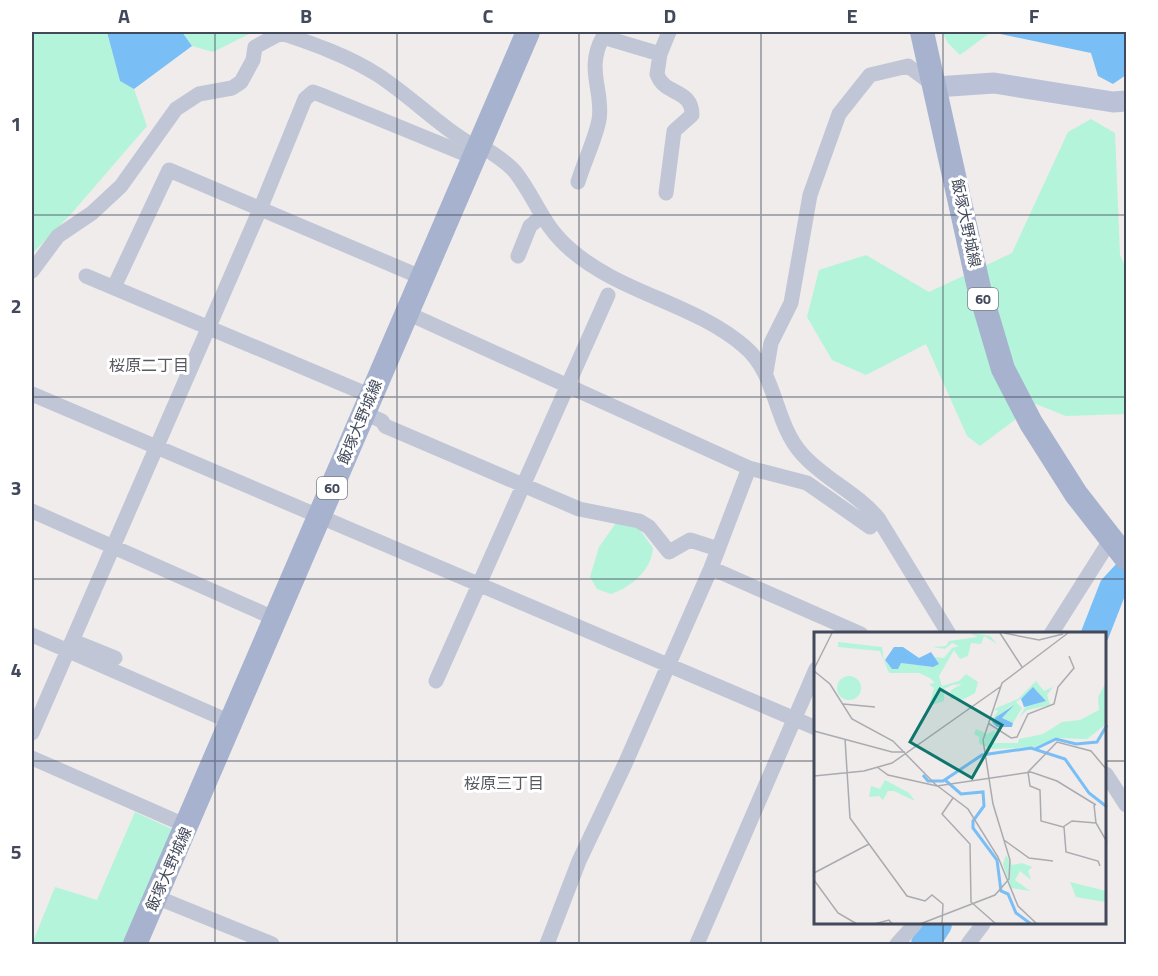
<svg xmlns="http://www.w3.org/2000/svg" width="1158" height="976" font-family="'Titillium Web','Noto Sans JP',sans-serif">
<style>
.green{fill:#b3f4db}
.water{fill:#7abef6}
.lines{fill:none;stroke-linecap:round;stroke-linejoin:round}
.river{stroke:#7abef6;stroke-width:28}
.street{stroke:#c0c6d5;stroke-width:15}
.secondary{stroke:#bbc2d8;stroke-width:21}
.primary{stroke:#a7b2cf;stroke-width:24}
.grid{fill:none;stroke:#42495b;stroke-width:1.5;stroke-opacity:0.55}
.labels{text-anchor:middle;stroke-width:6;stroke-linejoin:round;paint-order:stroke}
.shield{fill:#fff;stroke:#7b808c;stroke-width:1.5}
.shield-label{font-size:14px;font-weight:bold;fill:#42495b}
.street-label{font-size:15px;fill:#42495b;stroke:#fff}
.neighbourhood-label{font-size:16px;fill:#585a62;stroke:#fff}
.inset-river{fill:none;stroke:#7abef6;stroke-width:3}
.inset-road{fill:none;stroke:#aaabb1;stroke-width:1.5}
.view{fill:#0f766e;fill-opacity:0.15;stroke:#0f766e;stroke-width:3}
.inset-edge{fill:none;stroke:#42495b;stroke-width:3}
.neatline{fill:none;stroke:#42495b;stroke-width:2}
.grid-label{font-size:20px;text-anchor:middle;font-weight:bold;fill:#42495b}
</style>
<rect width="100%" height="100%" fill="#efeceb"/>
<path class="green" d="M32 32H107L120 81 134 89 147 126 71 214 32 254Z
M182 32H253L213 52 192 46Z
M942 32H991L960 55 948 43Z
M1091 119 1115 133 1120 255 1126 269V414L1066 416 1036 404 980 446 967 436 926 344 866 375 832 360 807 317 819 270 866 255 929 292 1012 253 1068 132Z
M616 523 637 526 653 548C651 571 631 587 611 594L597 589 590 577 599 547Z
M135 812 174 830 125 944H32L55 887 97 900Z"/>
<path class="water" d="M107 32H182L192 46 134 89 120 81Z
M991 32H1126V75L1113 84 1098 76 1091 53Z"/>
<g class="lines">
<path class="river" d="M1095 634 1113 588 1126 574
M925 944 938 924"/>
<path class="street" d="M481 145C492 154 508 162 516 173 538 202 541 224 571 250 622 294 694 303 745 347 777 374 774 423 802 454 824 479 856 492 878 518L949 634
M578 182C584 162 595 140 599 120 604 92 585 69 603 37L660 54
M666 193 674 131 692 115C692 88 664 96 657 74L660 54 669 32
M518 256 530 226 541 217
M32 271 58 236 92 213 121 186 176 109 199 94 232 88 241 82 253 60 255 47 281 33C314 44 348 56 378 75 413 98 442 129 479 149
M86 276 371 396
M114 287 169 170 423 278
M407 313 749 468 807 483 870 527 878 518
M766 372 771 343 791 303 810 195 839 114 870 75 908 66 935 86
M32 394 816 728
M364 413 382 421 385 426 579 509 639 521 649 527 669 552 690 540 718 549
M32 511 276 619
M711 568 861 634
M1051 634 1111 539
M32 635 233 723
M73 641 115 658
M436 681 608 295
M32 733 261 207 305 99 313 92 321 95 475 158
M32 758 187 826
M1106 774 1126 805
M156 897 272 944
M547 944 579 861 625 764 711 568 749 468
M697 944 816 669
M897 944 915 924
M968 944 983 924"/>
<path class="secondary" d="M936 87 994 83 1113 102 1126 101"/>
<path class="primary" d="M922 32 979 288 1003 369 1031 423 1076 494 1126 558
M135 944 528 32"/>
</g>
<path class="grid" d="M215 32V944M397 32V944M579 32V944M761 32V944M943 32V634M32 215H1126M32 397H1126M32 579H1126M32 761H816M1106 761H1126M943 924V944"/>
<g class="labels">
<g class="shield">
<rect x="968" y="288" width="30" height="22" rx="4.5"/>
<rect x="317" y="477" width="30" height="22" rx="4.5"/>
</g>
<g class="shield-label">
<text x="983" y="304">60</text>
<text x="332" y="493">60</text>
</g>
<g class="street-label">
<text transform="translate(966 223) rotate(78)" y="5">飯塚大野城線</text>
<text transform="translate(360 422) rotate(-67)" y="5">飯塚大野城線</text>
<text transform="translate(169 869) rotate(-66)" y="5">飯塚大野城線</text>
</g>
<g class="neighbourhood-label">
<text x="149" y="371">桜原二丁目</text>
<text x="504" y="789">桜原三丁目</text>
</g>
</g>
<g transform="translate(814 632)">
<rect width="292" height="292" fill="#efeceb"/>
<path d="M156 1 176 4 183 12 170 4 167 12 157 11 154 24 146 27 140 18 125 44 128 54 145 49 152 42 164 50 161 61 150 67H136L137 58 148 52 138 53 130 57V69L115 74 120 56 115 52 121 51 116 46 105 41H75L66 19 24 15V10L68 15 70 28 78 37 87 31 118 35 119 25 130 26 138 16 145 14 138 11 131 17 119 15 132 14 135 9 164 5ZM23 56a12 12 0 1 1 24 0a12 12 0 1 1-24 0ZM222 49 230 59 239 55 233 63 236 73 213 78 205 86 212 74 232 69 221 57 202 70 208 76 199 91 188 86 199 72 176 90 184 79 180 77 204 67ZM292 50V92L273 107 243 106 221 115 179 117 165 112V105L160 102 162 97 173 102 181 98 180 111H204L205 107 229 102 248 90 266 88 285 78 284 65ZM71 148 95 161 101 169 80 159H74L69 168 65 164 55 165 57 154 66 157ZM192 223 198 233 208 231 218 235 214 239 217 248 206 239 201 248 216 259 197 256 189 232ZM256 250 292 259V270L262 265Z" fill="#b3f4db"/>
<path d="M80 15H89L105 26 117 20 125 32 119 35 87 31 84 37H78L71 28ZM219 55 232 69 210 75 207 67ZM200 73 188 86 199 91 198 95H183L178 90 182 85Z" fill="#7abef6"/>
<path class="inset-river" d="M221 117 242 107 262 112 283 110 293 93M109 143 114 149H129L168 123 217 116 251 127 275 161 293 175M131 148 147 162 169 160 170 174 159 189V196L183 228 187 259 194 262 202 281 217 292"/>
<path class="inset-road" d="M186 1 208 35M190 1 225 8 249 2M0 37 18 1M0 39 16 52 38 87 79 109 121 152 154 177 184 225 204 274 223 292M29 72 61 75M174 91 197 106 203 105 214 82 240 72 244 55 260 36 255 24M0 99 78 120H91M31 107 36 186 93 264 111 269 118 263 129 272 128 292M63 135 74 143 123 154 217 140 243 149 282 173M0 144 50 139 78 131 186 55M139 166 128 182 156 212 157 270 182 292M280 173 282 191 293 210M282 191 258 189 249 195 227 189 226 158 216 154 214 140 243 110 277 119 293 138M250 195 252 220 284 229 286 234M190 208 215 226 239 229M0 241 55 212M0 248 24 281 43 292M60 292 75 288 78 292M106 292 181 263 195 247 196 228 179 172 169 108 188 51 254 1"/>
<path class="view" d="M126 57 188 93 158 146 96 110Z"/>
<rect width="292" height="292" class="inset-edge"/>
</g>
<rect width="1158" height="976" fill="none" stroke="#ffffff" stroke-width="66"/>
<rect x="33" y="33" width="1092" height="910" class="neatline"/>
<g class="grid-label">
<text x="124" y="23">A</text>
<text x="306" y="23">B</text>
<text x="488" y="23">C</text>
<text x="670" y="23">D</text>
<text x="852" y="23">E</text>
<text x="1034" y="23">F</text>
<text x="16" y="131">1</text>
<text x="16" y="313">2</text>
<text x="16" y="495">3</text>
<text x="16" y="677">4</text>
<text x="16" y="859">5</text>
</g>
</svg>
